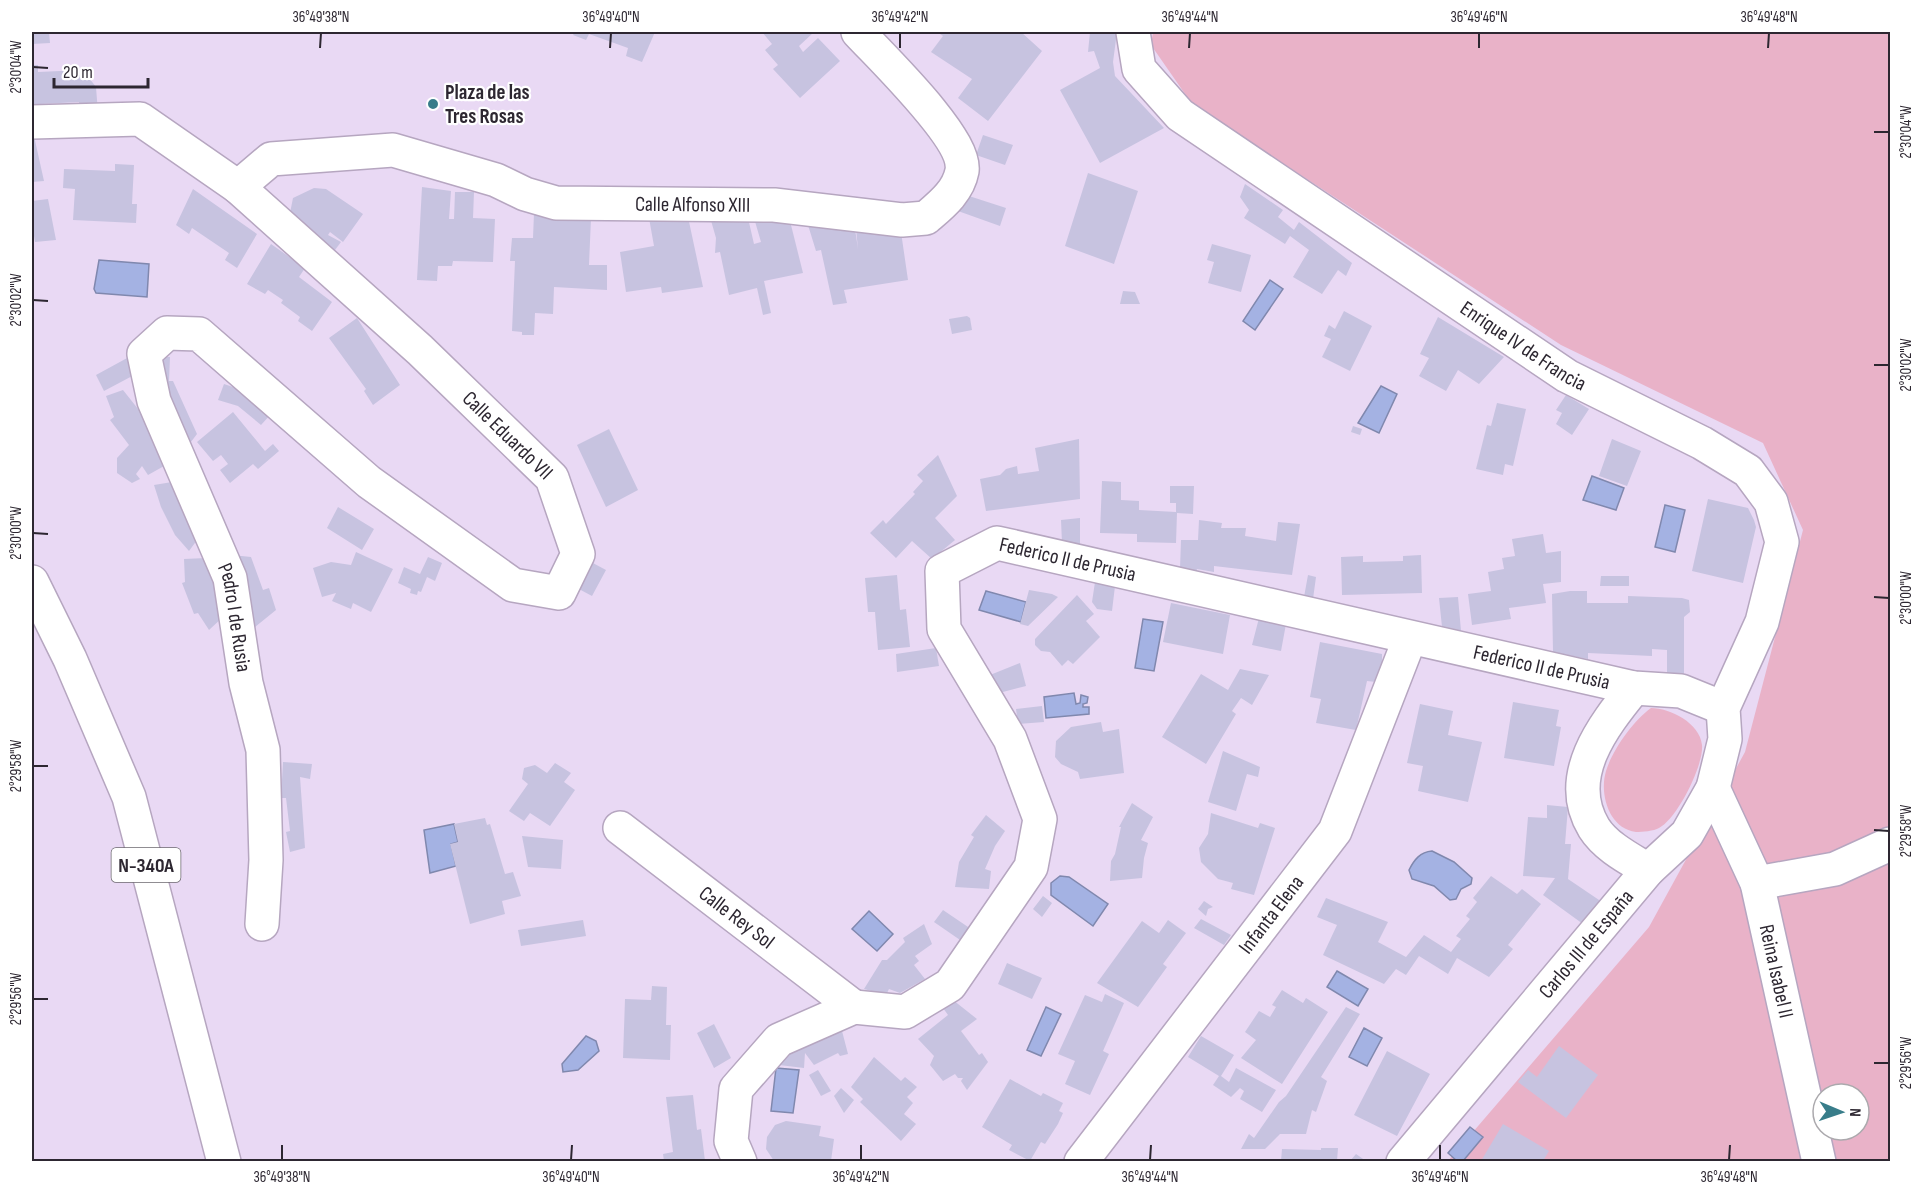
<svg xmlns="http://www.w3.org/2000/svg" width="1922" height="1193" font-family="'Sofia Sans Condensed',sans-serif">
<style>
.green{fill:#e9b2c8;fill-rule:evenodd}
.water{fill:#a4b2e3;stroke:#8088ae;stroke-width:1.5}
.building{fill:#c7c3e0}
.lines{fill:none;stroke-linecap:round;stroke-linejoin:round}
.minor-casing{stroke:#b6a6c0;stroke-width:36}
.highway-casing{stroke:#b6a6c0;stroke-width:36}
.minor{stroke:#fff;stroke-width:33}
.highway{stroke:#fff;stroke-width:33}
.ticks{fill:none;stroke:#2d2731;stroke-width:2}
.poi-dot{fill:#387d8a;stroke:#fff;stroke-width:2}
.labels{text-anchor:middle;stroke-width:4.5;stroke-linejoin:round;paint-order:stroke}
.shield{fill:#fff;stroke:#6c686f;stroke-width:1.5}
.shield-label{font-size:20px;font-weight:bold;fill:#2d2731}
.poi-label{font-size:21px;font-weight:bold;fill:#2d2731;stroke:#fff;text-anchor:start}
.street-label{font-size:21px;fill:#2d2731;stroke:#fff}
.neatline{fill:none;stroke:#2d2731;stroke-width:2}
.ticks-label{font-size:15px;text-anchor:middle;fill:#2d2731}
</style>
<rect width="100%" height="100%" fill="#e9d9f4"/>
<path class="green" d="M1153 32H1890V1161H1448L1649 927 1745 752 1803 530 1763 443 1561 345 1192 104 1151 45ZM1823 1094H1859V1130H1823Z
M1651 708C1670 708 1700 723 1702 745 1704 765 1677 819 1659 828 1654 831 1642 832 1636 832 1609 829 1599 794 1606 771 1613 749 1633 721 1651 708Z"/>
<path class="water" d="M99 260 149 264 147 297 96 293 94 289Z
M1270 280 1283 289 1255 330 1243 321Z
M1381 386 1397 394 1379 433 1358 423Z
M1592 476 1624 488 1616 510 1583 500Z
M1665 505 1685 510 1675 552 1655 547Z
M986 591 1026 602 1021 622 979 610Z
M1143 619 1163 622 1154 671 1135 668Z
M1074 693 1076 704 1080 703 1081 695 1088 697 1087 703 1083 704V707H1089V714L1046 718 1044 697Z
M454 824 458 842 451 844 456 866 430 873 424 830Z
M1432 851 1454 862 1472 878 1471 884 1461 889 1456 899 1450 900 1434 886 1412 879 1409 870C1414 860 1420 852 1432 851Z
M1060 876 1069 877 1108 904 1093 926 1051 895V883Z
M869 911 893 934 877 951 852 929Z
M1337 971 1368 989 1358 1006 1327 987Z
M1046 1007 1061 1014 1041 1056 1027 1050Z
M1364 1028 1382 1038 1367 1066 1349 1057Z
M586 1036 596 1041 599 1051 578 1070 563 1072 562 1064Z
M776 1068 799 1070 793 1113 771 1111Z
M1470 1127 1483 1137 1463 1161H1457L1448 1153Z"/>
<path class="building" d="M32 32H49L50 43 32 44Z
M575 32H655L642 62 626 56 628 48 589 34 586 40 573 35Z
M762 32H811L813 33 799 46 803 52 818 38 840 61 800 98 773 69 778 65 765 50 772 44Z
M942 32H1021L1042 51 988 121 958 98 972 79 931 52 943 36 940 34Z
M1090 32H1117L1113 62 1115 76 1164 128 1100 163 1060 90 1100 68 1094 51 1088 52Z
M32 65H38V72L83 70 96 87 98 113 79 114V102L40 104V110H32Z
M983 135 1013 145 1005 165 976 155Z
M32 136H34L44 181 32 182Z
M115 164 134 165 132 204H137L136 223 73 220 75 189 63 188 64 169 115 171Z
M1088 173 1138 191 1114 264 1065 246Z
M1245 184 1283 210 1278 217 1294 230 1299 222 1352 263 1346 276 1338 270 1322 294 1293 277 1309 250 1290 236 1285 244 1244 218 1249 210 1240 197Z
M422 187 451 191 449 219H454L455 192H474L473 218 495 219 493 262 453 261 452 266H438L437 281 417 280Z
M314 188 326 189 363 214 343 242 330 232 328 235 341 242 335 250 305 229 306 226 290 213 293 198Z
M193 189 257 234 237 268 225 260 229 253 192 228 189 234 176 225Z
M969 196 1006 208 1000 226 958 211Z
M48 199 56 240 35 242 34 236 32 237V201Z
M534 213 591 218 589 265H607V290L554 287 553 314 535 313 534 335H522V332L512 331 515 261H510L512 238H533Z
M688 217 703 287 662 293 661 287 626 292 620 252 654 246 649 218Z
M710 217 748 218 754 244 761 242 754 218 790 221 803 273 764 281 771 313 763 315 757 288 729 295 720 252 715 253 716 238Z
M808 225 855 229 858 249 856 229 901 232 908 280 844 290 847 303 833 305 821 250 816 251Z
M271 244 305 268 299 277 332 302 312 331 298 321 300 317 281 303 283 300 268 290 265 294 247 284Z
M1212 244 1251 255 1241 292 1208 283 1214 262 1207 260Z
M1123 291 1135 292 1140 304H1120Z
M1344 311 1372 326 1350 371 1322 357 1331 339 1324 336 1329 325 1335 329Z
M967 316 970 318 972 330 952 334 949 319Z
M1438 317 1504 357 1479 384 1458 370 1446 391 1419 376 1429 358 1420 354Z
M357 318 400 385 373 405 364 391 366 389 329 338Z
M159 356 170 357 169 381H173L197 434 184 451Z
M129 357 136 374 104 391 96 375Z
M224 384 245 391 271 414 261 425 238 406 218 400Z
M123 390 146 419 173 461 148 475 142 466 136 474 140 479 132 483 117 473V458L129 445 110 420 114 417 106 396Z
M1566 395 1589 409 1572 435 1556 424 1562 413 1556 410Z
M1497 403 1526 409 1513 466 1505 464 1503 475 1476 469 1487 425 1491 426Z
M233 412 265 451 273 444 279 451 258 469 253 464 230 483 220 470 228 464 221 455 213 461 197 442Z
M1353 426 1362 429 1360 435 1351 432Z
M609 429 638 490 606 507 577 445Z
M1079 439 1080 499 986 511 980 479 1000 475 1006 469 1017 466 1018 474 1039 471 1035 448Z
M1612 439 1641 451 1627 486 1599 476Z
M938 455 957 496 935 518 955 540 932 559 912 541 896 558 870 533 883 520 886 524 915 494 913 492 923 481 917 475Z
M1102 481 1121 482V500L1139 501V510L1176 512V503H1170V486H1194L1193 514 1177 513 1176 543 1137 542V534L1100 533Z
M172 482 203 532 189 551 175 535 161 507 154 485Z
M1708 499 1748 508 1754 520 1756 527 1743 583 1692 571Z
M338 507 374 529 362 550 327 528Z
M1080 518V547L1062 543 1061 520Z
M1199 520 1222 523 1221 528H1246L1245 536 1276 541 1278 522 1300 524 1292 575 1214 566V572L1197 569 1196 573 1180 569 1181 540H1198Z
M1543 534 1546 553 1561 551V582L1543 584 1546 603 1509 608 1511 619 1472 625 1468 594 1491 591 1488 572 1504 569 1502 558 1515 556 1512 539Z
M356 552 393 569 371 612 353 603 351 609 332 601 336 593 322 597 313 568 331 562 351 565Z
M232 555 251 557 263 590 269 588 276 610 255 627 249 619Z
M1421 555 1422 593 1342 595 1341 557 1363 556V562L1403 561V556Z
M428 557 442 563 435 581 427 577 421 592 418 591 417 595 410 593 411 589 398 583 404 567 420 574Z
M206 558 223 617 209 630 198 613 194 614 182 583 185 582 184 559Z
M591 562 606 570 592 596 577 588Z
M897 575 900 610 906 609 910 647 878 650 875 612H868L865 578Z
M1308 575 1316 577 1313 599 1304 597Z
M1601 576H1629V586H1600Z
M1095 582 1115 586 1112 611 1097 609 1092 602Z
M1029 590 1052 594 1058 597 1028 626 1020 624Z
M1570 591H1587V603H1628V596L1682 598 1689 600 1690 612 1684 617V680L1667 677V650L1652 649V656L1588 653V659L1553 652 1552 594Z
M1077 595 1094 614 1086 621 1100 637 1073 664 1068 660 1062 666 1050 652 1041 651 1035 645V639Z
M1458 597 1461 631 1442 627 1439 598Z
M1171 603 1230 615 1223 654 1163 642Z
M1259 618 1286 624 1281 651 1252 645Z
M1320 642 1382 654V665L1376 682 1367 681 1356 730 1316 723 1321 699 1310 697Z
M936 648 939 666 897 672 896 654Z
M1020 663 1026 686 999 693 990 675Z
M1240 669 1269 675 1252 705 1241 698 1232 711 1236 714 1206 764 1162 737 1201 674 1228 690Z
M1513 702 1559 710 1556 726 1561 727 1554 766 1504 758Z
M1420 704 1453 711 1448 735 1482 742 1468 802 1418 791 1423 766 1407 763Z
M1042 706 1044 722 1018 724 1016 709Z
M1101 722 1103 732 1119 729 1124 773 1080 779 1078 772 1061 764 1055 757 1056 741 1071 727Z
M1223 751 1260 767 1258 777 1247 774 1236 811 1208 802Z
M283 762 312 764 310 779 300 777 305 848 290 852 286 832 290 831 286 798H281Z
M555 763 571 773 564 782 575 790 550 826 530 813 524 821 509 811 528 784 522 779 524 768 535 765 547 773Z
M1132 803 1153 817 1141 840 1148 843 1144 858 1142 878 1110 881 1111 861 1115 854 1121 827H1119Z
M1547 805 1568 807 1565 844H1571L1568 879 1602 902 1583 924 1543 895 1555 878 1523 876 1528 817 1547 818Z
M1211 813 1258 828 1260 823 1275 828 1254 895 1231 889 1233 883 1218 879 1201 862 1199 848 1208 834Z
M986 815 1005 831 995 846 985 869 991 871 989 889 955 887 959 862 974 837 971 835Z
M485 818 487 825 490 824 505 874 513 872 521 896 502 901 505 914 470 924 450 844 458 842 454 824Z
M522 836 563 840 561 869 528 867Z
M1491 876 1517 894 1522 889 1541 904 1508 945 1513 949 1489 977 1457 958 1448 974 1419 956 1406 975 1396 969 1384 984 1323 955 1337 925 1317 917 1326 898 1388 922 1378 942 1406 957 1424 935 1451 952 1461 939 1456 936 1470 919 1466 916 1477 902 1473 898Z
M1043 896 1052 903 1042 917 1033 909Z
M1204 901 1213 907 1208 909 1206 916 1198 909Z
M943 910 971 929 963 942 934 922Z
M1201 919 1231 935 1224 945 1194 928Z
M583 920 586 936 521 946 518 930Z
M1168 920 1186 933 1163 964 1167 967 1138 1007 1097 983 1142 921 1159 933Z
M924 924 932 944 915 956 919 961 914 965 925 979 900 993 889 989 886 995 864 989 882 960H887L905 942 903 938Z
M1007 963 1042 978 1032 999 998 984Z
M652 986 667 987 666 1025H671L670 1060 623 1058 625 999 651 1000Z
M1282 990 1303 1003 1306 998 1328 1012 1282 1084 1241 1058 1256 1040 1245 1032 1259 1011 1270 1017 1276 1007 1272 1005Z
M1105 994 1124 1003 1103 1051 1109 1054 1090 1095 1065 1084 1075 1061 1058 1054 1085 995 1102 1002Z
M953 1000 977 1019 961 1031 979 1055 982 1053 988 1062 967 1090 961 1081 963 1078H958L955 1074 943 1081 930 1065 934 1056 918 1039 948 1015 943 1008Z
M1346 1007 1360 1014 1321 1077 1327 1081 1316 1112 1312 1110 1306 1134H1280L1265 1149H1241L1249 1134 1254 1138 1279 1102 1286 1096Z
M714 1024 731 1058 714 1068 697 1033Z
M842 1031 848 1054 840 1056 838 1053 814 1065 805 1053 804 1068 771 1064 823 1032Z
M1201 1036 1234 1055 1221 1076 1229 1082 1236 1068 1276 1090 1262 1112 1240 1099 1244 1091 1240 1088 1231 1097 1213 1085 1219 1076 1188 1057Z
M1559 1046 1598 1075 1566 1118 1518 1082 1528 1070 1537 1077Z
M1387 1051 1430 1074 1397 1136 1354 1115Z
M874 1057 901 1081 905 1077 917 1087 907 1097 913 1103 904 1114 916 1124 901 1141 860 1102 863 1099 851 1087Z
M818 1070 831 1091 821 1096 809 1075Z
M1010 1079 1041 1096 1043 1093 1063 1103 1059 1111 1063 1113 1058 1124 1045 1144 1041 1142 1030 1161 1009 1150 1012 1145 982 1127Z
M841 1088 854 1100 844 1113 834 1096Z
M693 1095 697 1130 701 1129 705 1161H664L663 1154 673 1152 666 1097Z
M786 1121 821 1126 819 1136 834 1139 831 1161H774L766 1149 767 1137 775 1125Z
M1503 1124 1549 1151 1543 1161H1481Z
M1321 1148H1338L1337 1161H1281L1282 1149 1321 1150Z
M1356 1154 1366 1161H1350Z"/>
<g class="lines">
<defs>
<g id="minor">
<path id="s1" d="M1133 32 1139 69 1180 115 1567 376 1702 443 1748 471 1771 502 1782 542 1762 622 1723 708 1725 739 1713 788 1687 834 1648 870 1403 1162"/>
<path id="s2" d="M32 122 140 119 238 187 420 350 552 478 578 554 559 593 513 585 369 482 199 334 167 333 144 354 154 401 230 578 246 683 263 750 266 860 262 924"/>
<path id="s3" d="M238 187 271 159 393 150 496 180 525 194 556 203 774 205 902 220 926 218C941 205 958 192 962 171 967 139 881 57 858 32"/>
<path d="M1634 688C1603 726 1563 777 1594 828 1606 847 1630 859 1648 870"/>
<path id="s4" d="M1713 788 1757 883 1819 1162"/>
<path id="s5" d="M620 828 854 1007"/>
<path d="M1757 883 1835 869 1890 844"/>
<path id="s6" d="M740 1162 731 1141 736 1089 779 1040 854 1007 905 1012 950 985 1031 867 1040 819 1010 739 944 629 942 571 997 543 1634 688 1681 691 1723 708"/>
<path id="s7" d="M1081 1162 1335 831 1410 638"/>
</g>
<path id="highway" d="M32 582 70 659 129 797 224 1162"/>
</defs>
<use href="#minor" class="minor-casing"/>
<use href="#highway" class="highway-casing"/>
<use href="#minor" class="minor"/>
<use href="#highway" class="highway"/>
</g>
<path class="ticks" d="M320 48 321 33M610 48 611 33M900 48V33M1189 48 1190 33M1479 48V33M1768 48 1769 33M33 67 48 68M1874 132H1889M33 300 48 301M1874 365H1889M33 533 48 534M1874 597 1889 598M33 766H48M1874 830 1889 831M33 999H48M1874 1063H1889M282 1160V1145M571 1160 572 1145M861 1160V1145M1150 1160 1151 1145M1440 1160V1145M1729 1160 1730 1145"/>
<circle class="poi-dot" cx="433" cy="104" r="6"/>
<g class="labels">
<rect class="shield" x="111.5" y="848" width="69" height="34" rx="4.5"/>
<g class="shield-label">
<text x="146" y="872">N-340A</text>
</g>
<g class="poi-label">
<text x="445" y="99">Plaza de las<tspan x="445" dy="24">Tres Rosas</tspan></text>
</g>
<g class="street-label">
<text dy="7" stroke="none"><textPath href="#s3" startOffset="474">Calle Alfonso XIII</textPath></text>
<text dy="7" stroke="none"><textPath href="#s1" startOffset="513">Enrique IV de Francia</textPath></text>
<text dy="7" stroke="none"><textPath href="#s2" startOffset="594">Calle Eduardo VII</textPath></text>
<text dy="7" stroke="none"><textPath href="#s6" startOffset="924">Federico II de Prusia</textPath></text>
<text dy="7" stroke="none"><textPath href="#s2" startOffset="1572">Pedro I de Rusia</textPath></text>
<text dy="7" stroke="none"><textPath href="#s6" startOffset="1410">Federico II de Prusia</textPath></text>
<text dy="7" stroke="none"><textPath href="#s7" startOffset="312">Infanta Elena</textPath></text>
<text dy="7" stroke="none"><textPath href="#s5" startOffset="147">Calle Rey Sol</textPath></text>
<text transform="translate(1586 944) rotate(-50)" y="7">Carlos III de España</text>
<text dy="7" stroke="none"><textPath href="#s4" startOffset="195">Reina Isabel II</textPath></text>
</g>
</g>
<rect width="1922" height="1193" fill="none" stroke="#ffffff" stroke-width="66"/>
<g transform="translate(1841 1112) rotate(92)"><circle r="28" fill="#ffffff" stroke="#aba9ad" stroke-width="1.5"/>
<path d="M0-4.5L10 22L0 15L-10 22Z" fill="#387d8a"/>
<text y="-9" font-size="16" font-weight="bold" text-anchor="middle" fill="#2d2731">N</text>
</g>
<path d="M54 78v9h94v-9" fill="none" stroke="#2d2731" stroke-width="3"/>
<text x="63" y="78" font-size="18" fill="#2d2731" stroke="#ffffff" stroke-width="4.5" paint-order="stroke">20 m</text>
<rect x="33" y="33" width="1856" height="1127" class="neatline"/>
<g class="ticks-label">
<text x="321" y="22">36°49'38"N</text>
<text x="611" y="22">36°49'40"N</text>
<text x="900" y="22">36°49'42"N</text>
<text x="1190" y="22">36°49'44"N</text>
<text x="1479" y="22">36°49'46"N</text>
<text x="1769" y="22">36°49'48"N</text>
<text transform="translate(16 67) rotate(-90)" y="5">2°30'04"W</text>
<text transform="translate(1906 132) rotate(-90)" y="5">2°30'04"W</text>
<text transform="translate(16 300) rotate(-90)" y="5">2°30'02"W</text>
<text transform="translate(1906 365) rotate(-90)" y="5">2°30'02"W</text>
<text transform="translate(16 533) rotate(-90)" y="5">2°30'00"W</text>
<text transform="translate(1906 598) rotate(-90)" y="5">2°30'00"W</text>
<text transform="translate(16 766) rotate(-90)" y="5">2°29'58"W</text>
<text transform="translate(1906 831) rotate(-90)" y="5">2°29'58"W</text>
<text transform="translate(16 999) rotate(-90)" y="5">2°29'56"W</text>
<text transform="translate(1906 1063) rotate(-90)" y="5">2°29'56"W</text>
<text x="282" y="1182">36°49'38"N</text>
<text x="571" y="1182">36°49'40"N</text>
<text x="861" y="1182">36°49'42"N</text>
<text x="1150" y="1182">36°49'44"N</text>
<text x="1440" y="1182">36°49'46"N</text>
<text x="1729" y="1182">36°49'48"N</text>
</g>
</svg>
